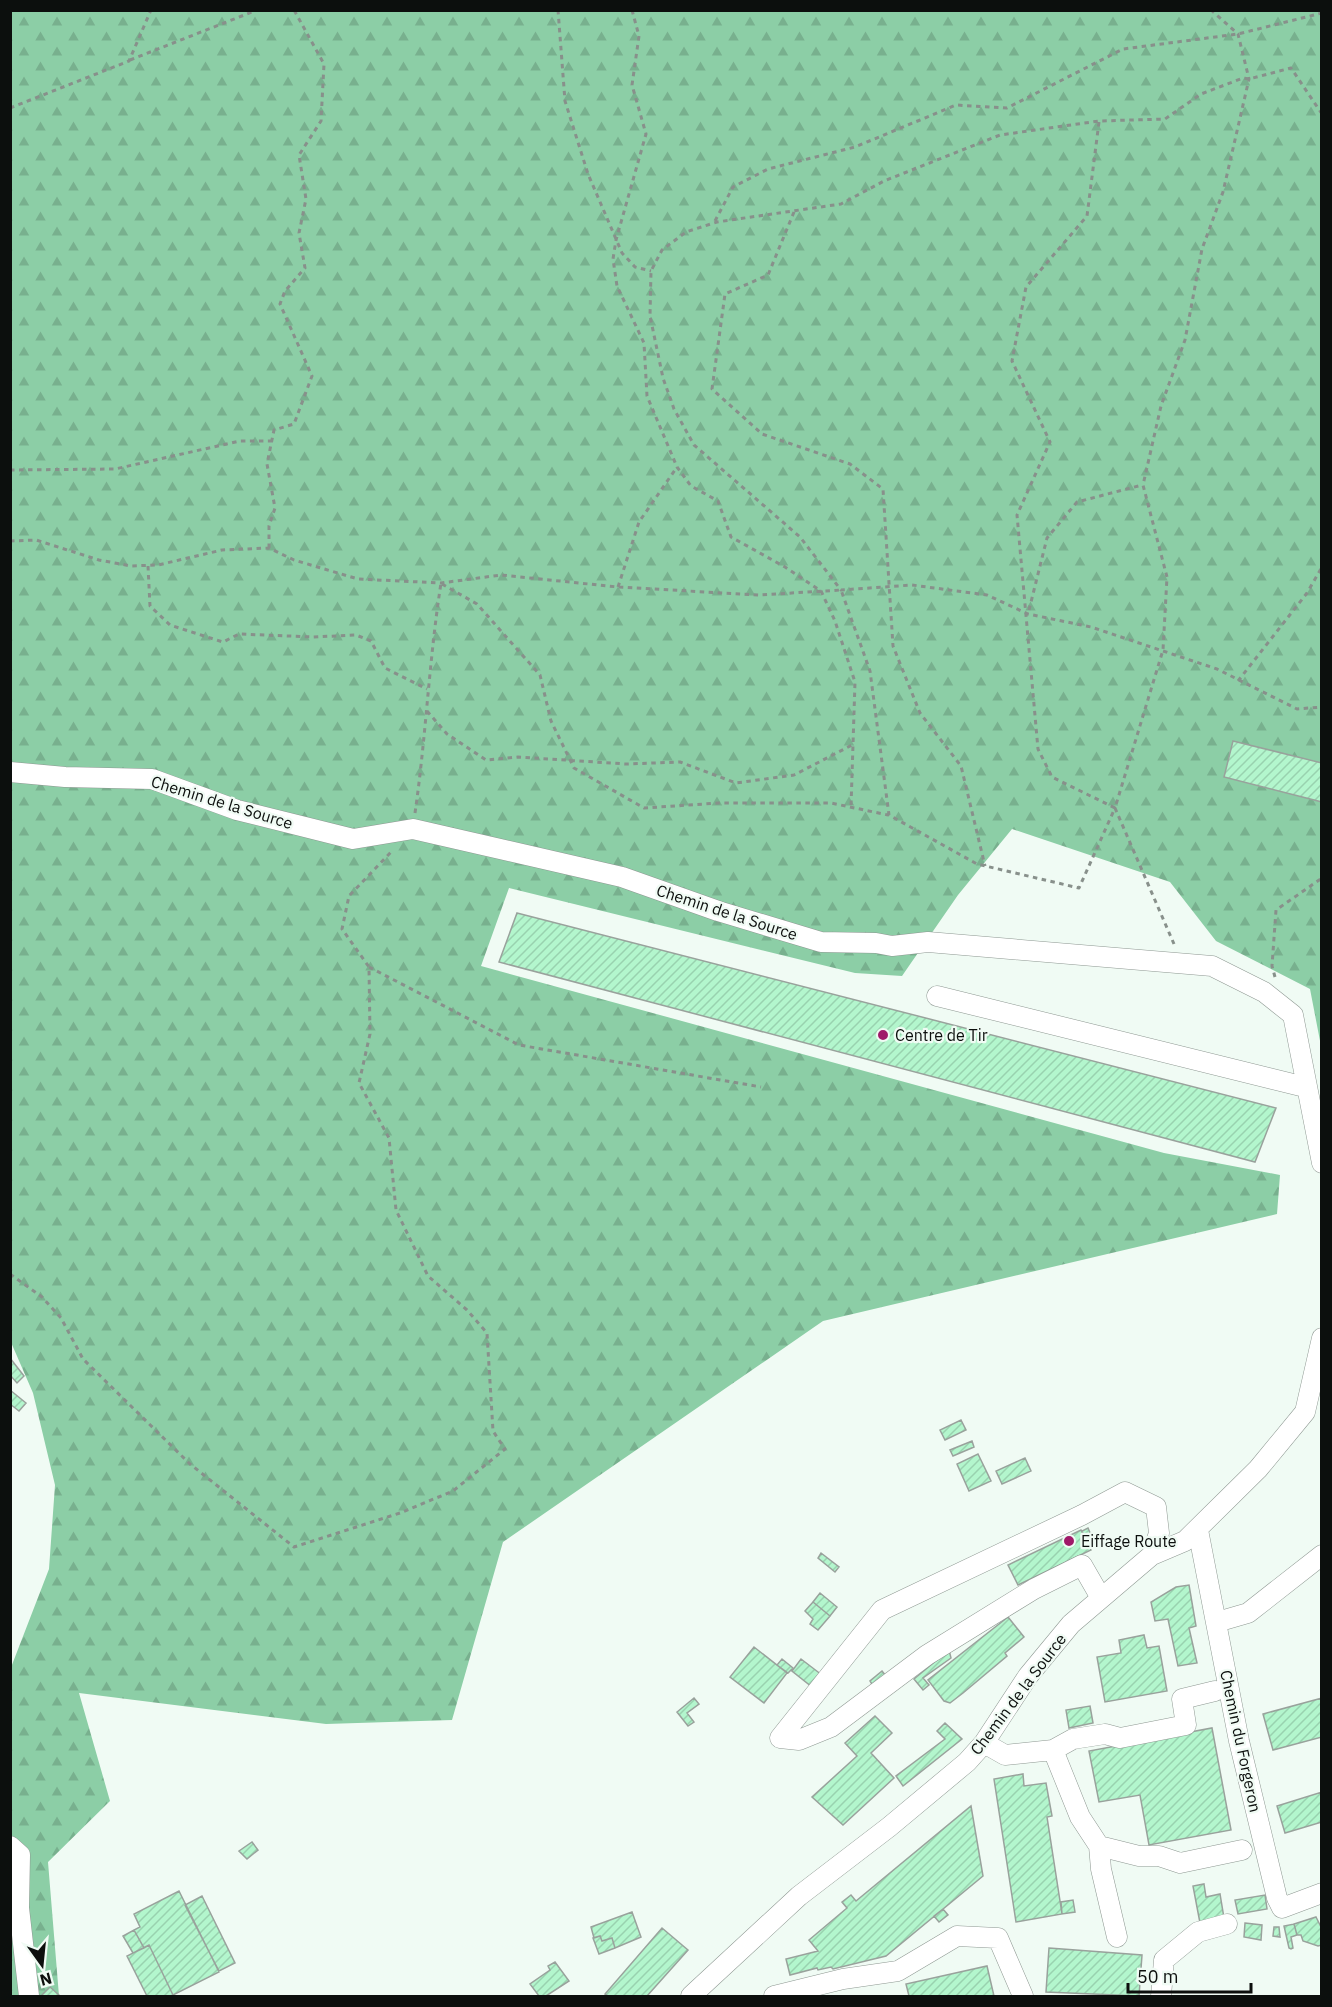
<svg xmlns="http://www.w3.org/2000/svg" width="1332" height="2007" font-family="'IBM Plex Sans',sans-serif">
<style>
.forest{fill:url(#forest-firs)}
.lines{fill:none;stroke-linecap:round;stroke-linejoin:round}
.stream{stroke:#78ba93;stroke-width:5}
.building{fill:url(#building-hatch);stroke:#99a29c;stroke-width:1.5}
.minor-casing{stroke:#8e9892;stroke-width:21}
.path{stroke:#88908b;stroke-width:3;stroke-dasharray:4.5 4.5;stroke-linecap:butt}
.minor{stroke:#fff;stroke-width:20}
.poi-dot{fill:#9f1a69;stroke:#f0fbf4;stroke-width:2}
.labels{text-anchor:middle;stroke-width:4.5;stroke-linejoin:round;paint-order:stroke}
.street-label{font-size:16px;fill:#0c0f0d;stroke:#f0fbf4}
.poi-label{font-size:16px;fill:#0c0f0d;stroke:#f0fbf4;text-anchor:start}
</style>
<defs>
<pattern id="forest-firs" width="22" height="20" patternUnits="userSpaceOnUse" patternTransform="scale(1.5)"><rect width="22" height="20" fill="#8ccea6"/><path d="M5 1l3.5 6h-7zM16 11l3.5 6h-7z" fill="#78b08e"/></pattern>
<pattern id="building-hatch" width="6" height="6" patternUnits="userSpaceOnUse" patternTransform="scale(1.5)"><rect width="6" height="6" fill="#b3f6cd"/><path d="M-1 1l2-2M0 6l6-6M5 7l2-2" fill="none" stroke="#99d2af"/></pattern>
</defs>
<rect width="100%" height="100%" fill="#f0fbf4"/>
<path class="forest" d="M11 11H1321V1046L1310 989 1216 941 1170 882 1012 829 958 895 902 976 855 973 509 888 481 966 1164 1153 1280 1175 1277 1214 823 1321 503 1542 452 1720 326 1724 79 1693 110 1801 48 1862 59 1996H11L10 1670 49 1569 55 1485 33 1393 10 1340Z"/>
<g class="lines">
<path class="stream" d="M1321 1392H1322"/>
</g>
<path class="building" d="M1233 741 1322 763V802L1224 777Z
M517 913 1276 1108 1255 1162 499 962Z
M10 1358 24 1376 17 1383 10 1375Z
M10 1390 26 1403 19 1411 10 1404Z
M961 1420 966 1430 945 1440 940 1430Z
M972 1441 974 1447 953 1456 950 1450Z
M978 1454 991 1481 969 1491 957 1464Z
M1025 1458 1031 1471 1002 1484 996 1471Z
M1088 1528 1094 1542 1088 1545 1082 1531Z
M1081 1530 1091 1550 1018 1585 1008 1565Z
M821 1553 839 1567 835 1572 818 1558Z
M1189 1585 1196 1626 1189 1628 1197 1663 1178 1666 1168 1619 1155 1621 1151 1602 1176 1587Z
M820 1593 837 1607 830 1616 813 1602Z
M813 1602 830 1616 818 1630 810 1624 813 1619 805 1611Z
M1008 1617 1024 1637 1005 1653 1007 1656 963 1693 950 1703 944 1701 928 1680Z
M1144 1635 1147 1648 1159 1646 1167 1691 1105 1702 1097 1657 1121 1653 1119 1640Z
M754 1647 787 1673 764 1703 730 1677Z
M949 1650 951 1658 923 1678 929 1685 923 1690 914 1679Z
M782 1659 793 1668 788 1673 777 1665Z
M801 1659 822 1675 812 1687 792 1671Z
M882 1671 886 1676 873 1686 870 1681Z
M694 1698 699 1704 687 1713 694 1722 688 1726 677 1712Z
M1322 1698V1737L1273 1750 1263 1714Z
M1090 1706 1093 1723 1069 1728 1066 1710Z
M875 1716 892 1733 871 1753 894 1778 843 1825 812 1797 857 1756 845 1743Z
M945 1723 962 1739 903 1786 896 1776 945 1739 937 1731Z
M1212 1728 1231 1830 1149 1845 1140 1795 1099 1802 1089 1751Z
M1023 1774 1024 1786 1046 1783 1052 1816 1047 1817 1062 1914 1016 1922 994 1779Z
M1322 1792V1822L1285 1833 1277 1806Z
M971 1806 983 1876 886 1956 833 1969 831 1967 818 1970 817 1968 790 1975 786 1959 818 1951 809 1940 847 1908 842 1902 851 1895 856 1901Z
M252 1842 258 1850 247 1859 239 1851Z
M1204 1884 1206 1897 1220 1894 1224 1918 1200 1923 1193 1886Z
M179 1891 219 1972 173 1995 149 1945 144 1948 134 1930 140 1927 134 1914Z
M1265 1895 1267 1909 1238 1914 1235 1900Z
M202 1896 235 1963 219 1971 185 1905Z
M1073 1900 1075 1912 1062 1914 1061 1902Z
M943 1909 948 1915 939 1922 934 1916Z
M632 1912 641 1937 615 1948 612 1938 602 1941 600 1936 594 1938 591 1927Z
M1316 1917 1322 1929V1945L1318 1946 1303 1941 1301 1935H1297L1294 1924Z
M1245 1923 1262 1925 1261 1940 1244 1937Z
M1294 1924 1297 1935 1291 1937 1293 1948 1291 1949 1289 1948 1284 1926Z
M1274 1927H1279L1280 1937 1273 1936Z
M662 1928 688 1950 647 1996H608L605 1994Z
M134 1930 144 1948 133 1953 123 1936Z
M600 1936 602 1941 612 1938 615 1948 599 1954 593 1938Z
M149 1945 173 1995 170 1996H147L127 1956Z
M1049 1948 1142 1955 1139 1996 1046 1992Z
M555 1962 569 1981 546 1996H539L530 1984 550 1970 548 1966Z
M987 1966 994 1996H909L906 1984Z
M50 1987 60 1996H41Z"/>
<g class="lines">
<defs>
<path id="minor" d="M10 772 65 777 152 779 237 810 353 839 413 829 622 877 718 911 821 942 876 943 892 946 928 942 1212 966 1264 992 1293 1015 1322 1163
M937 996 1305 1087
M1198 1530 1239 1741 1277 1898 1282 1908 1322 1893
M1101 1598 1082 1565 1034 1589 927 1655 831 1727 799 1740 780 1738 882 1610 1082 1515 1125 1492 1156 1507 1159 1533 1152 1555
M1217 1622 1248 1613 1322 1555
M984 1743 1005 1755 1053 1750 1080 1817 1099 1846 1101 1869 1117 1937
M1053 1750 1073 1739 1105 1734 1120 1738 1186 1725 1182 1699 1215 1691
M10 1846 20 1855 19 1908 29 1996
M1099 1846 1139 1856H1159L1180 1863 1242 1850
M691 1996 799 1896 889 1827 967 1762 984 1743 1028 1676 1071 1624 1152 1555 1185 1541 1258 1469 1305 1412 1322 1338
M774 1996 843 1979 898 1971 957 1936 998 1938 1023 1996
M1161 1996 1164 1960 1198 1932 1227 1924"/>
</defs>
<use href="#minor" class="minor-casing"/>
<path class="path" d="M558 10 565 101 588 174 622 253 635 267 651 271
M632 10 639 36 632 85 646 134 616 240 613 259 617 286 644 343 647 396 677 467 691 486 718 501 731 537 785 567 821 591 835 621 855 682 851 807
M130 60 257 10
M10 108 129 61 151 10
M1322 114 1291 68 1249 79 1243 78 1201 94 1165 119 1099 121 1000 135 884 181 841 204 717 222 686 232 662 250 651 271 650 316 663 378 674 409 694 445 800 537 841 590 912 585 987 595 1028 614 1091 627 1217 669 1297 709 1322 707
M1099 122 1087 216 1026 287 1012 361 1050 442 1017 515 1038 749 1052 777 1115 808 1163 650 1167 577 1143 485 1161 406 1185 340 1202 249 1223 192 1249 79 1238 34 1211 10
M794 212 768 275 725 294 712 389 762 434 850 464 883 489 893 646 920 713 961 766 985 866
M715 221 733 187 768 169 855 147 956 105 1007 108 1123 49 1238 34 1322 13
M10 470 115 469 240 441H272
M10 541 36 540 99 560 131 566 158 565 222 550 269 548 294 560 358 579 441 583 501 575 618 587 759 595 841 590 870 671 889 815 977 864 1079 888 1115 808 1174 944
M269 548V526L275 508 267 464 274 430 294 424 312 376 280 304 285 291 305 268 299 233 306 199 299 155 321 121 324 64 294 10
M148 566 150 606 170 625 223 642 239 634 313 637 356 635 371 641 385 668 427 689
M442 584 477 604 540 675 551 721 574 768 644 808 719 803H831L888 815
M618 587 639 522 677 467
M1029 610 1047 538 1077 502 1142 485
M1238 681 1307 593 1322 567
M427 711 447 734 486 760 518 757 626 764 680 762 736 783 794 775 852 745
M415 813C426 737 429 660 441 583
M369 967 519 1045 761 1087
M1275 977 1272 966 1276 910 1322 878
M10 1274 42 1297 61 1318 83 1359 190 1464 294 1547 400 1513 453 1491 505 1449 493 1431 487 1333 467 1310 428 1276 396 1210 389 1138 359 1083 370 1034 369 967 342 929 349 896 393 850"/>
<use href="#minor" class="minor"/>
</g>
<g class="poi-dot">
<circle cx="883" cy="1035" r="6"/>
<circle cx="1069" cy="1541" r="6"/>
</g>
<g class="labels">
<g class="street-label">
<text transform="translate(222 802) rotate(17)" y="6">Chemin de la Source</text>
<text transform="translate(727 912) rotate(18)" y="6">Chemin de la Source</text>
<text transform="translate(1018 1694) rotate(-53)" y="6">Chemin de la Source</text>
<text transform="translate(1241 1741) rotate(78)" y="6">Chemin du Forgeron</text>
</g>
<g class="poi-label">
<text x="895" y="1041">Centre de Tir</text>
<text x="1081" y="1547">Eiffage Route</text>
</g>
</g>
<rect width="1332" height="2007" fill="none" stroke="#0c0f0d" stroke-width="24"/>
<g transform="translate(42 1965) rotate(165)" stroke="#f0fbf4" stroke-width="4.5" paint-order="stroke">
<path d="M0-4.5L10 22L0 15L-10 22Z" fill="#0c0f0d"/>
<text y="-9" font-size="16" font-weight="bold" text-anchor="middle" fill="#0c0f0d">N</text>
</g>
<path d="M1128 1983v9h123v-9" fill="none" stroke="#0c0f0d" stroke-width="3"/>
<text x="1137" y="1983" font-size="18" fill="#0c0f0d" stroke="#f0fbf4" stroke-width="4.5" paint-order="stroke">50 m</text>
</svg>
